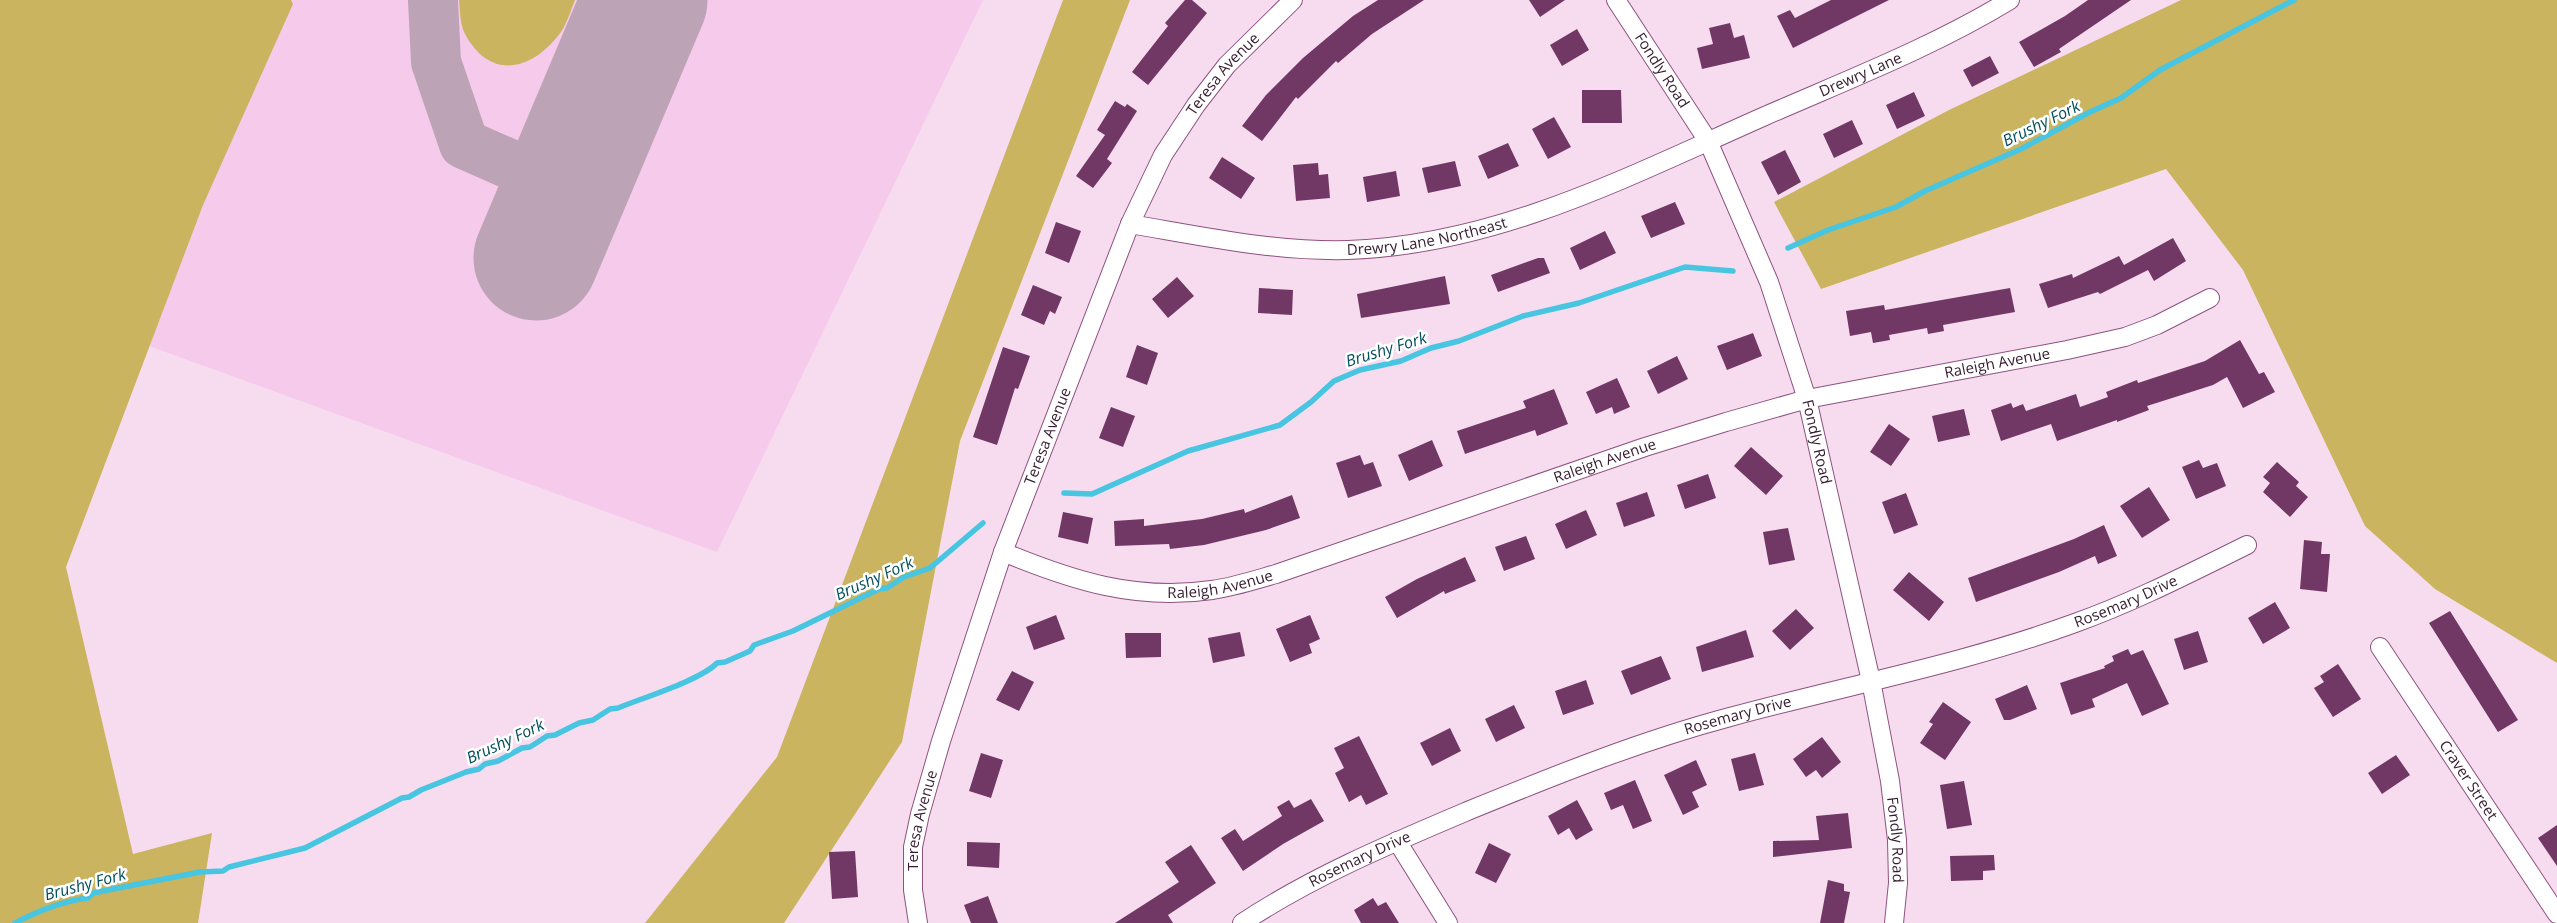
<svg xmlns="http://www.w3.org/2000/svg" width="2557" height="923" font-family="'Open Sans',sans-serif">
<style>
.built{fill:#f6caeb}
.green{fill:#cab45f}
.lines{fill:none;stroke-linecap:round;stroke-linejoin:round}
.stream{stroke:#47c5e1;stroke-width:5.5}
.taxiway{stroke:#bda3b6;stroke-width:50}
.runway{stroke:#bda3b6;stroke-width:125}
.building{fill:#713865}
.minor-casing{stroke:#8d5280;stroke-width:20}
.minor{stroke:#fff;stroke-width:18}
.labels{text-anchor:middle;stroke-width:5;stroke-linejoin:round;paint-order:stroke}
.street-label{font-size:15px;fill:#351c2f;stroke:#fff}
.water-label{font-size:16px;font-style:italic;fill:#004f5d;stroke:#fff}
</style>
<rect width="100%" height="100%" fill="#f7dcf0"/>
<path class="built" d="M250 0H983L717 552 113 333Z"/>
<path class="green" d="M0 0H291L293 4 203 205 66 567 133 854 212 833 198 923H0Z
M459 0H575C571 10 567 23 561 32 533 70 491 82 465 34 460 25 460 10 459 0Z
M1063 0H1130L960 441 902 742 784 923H645L777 757Z
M2181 0H2557V663L2435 589 2365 526 2243 270 2166 169 1821 289 1774 202 1949 110Z"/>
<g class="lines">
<path class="stream" d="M1788 248 1828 230 1896 207 1925 191 2021 149 2090 112 2121 98 2160 70 2294 0
M1064 493 1092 494 1188 451 1280 425 1311 402 1334 381 1360 370 1401 361 1431 348 1459 341 1523 316 1579 303 1685 267 1733 271
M15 923C38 911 62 901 88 898L93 893 200 872 223 871 229 867 305 848 402 798 409 797 421 790 466 772 479 769 485 764 498 761 522 748 530 747 547 736 555 735 579 723 593 720 610 709 618 708C642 698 701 680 717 663L725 662 750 651 754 645 793 631 879 589 887 588 904 577 930 568 983 523"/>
<path class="taxiway" d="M433 0 436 62 464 144 566 189"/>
<path class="runway" d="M536 258 645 0"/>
</g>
<path class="building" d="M1185 0H1192L1207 13 1148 85 1132 72 1168 26 1165 23Z
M1378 0H1424L1372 34 1338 63 1336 61 1298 99 1296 97 1262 141 1242 126 1266 95 1303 58 1353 16Z
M1529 0H1565L1540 17Z
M1831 0H1889L1793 48 1777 16 1790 10 1795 18Z
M2088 0H2131L2059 49 2061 52 2034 67 2019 42 2065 16Z
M1730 23 1734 38 1744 35 1750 58 1702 69 1697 48 1713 44 1709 28Z
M1577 29 1589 50 1562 66 1550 45Z
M1990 56 1999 73 1972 87 1963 70Z
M1582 90H1621L1622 123H1582Z
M1914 92 1925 116 1897 129 1886 105Z
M1115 101 1125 107 1127 104 1137 111 1107 159 1112 163 1093 188 1076 176 1105 135 1097 130Z
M1554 117 1571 147 1548 159 1532 129Z
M1852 120 1863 144 1834 158 1823 134Z
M1508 143 1519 166 1488 179 1478 156Z
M1785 150 1801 182 1778 195 1761 162Z
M1222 157 1255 178 1241 199 1209 178Z
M1455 161 1461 186 1428 193 1422 168Z
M1318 163 1319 175 1328 174 1330 198 1296 201 1293 165Z
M1396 171 1400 196 1367 202 1363 177Z
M1675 202 1685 224 1651 238 1641 216Z
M1056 222 1081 231 1069 263 1045 253Z
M1605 231 1616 253 1580 270 1570 248Z
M2173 238 2186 261 2154 281 2148 270 2100 294 2098 292 2048 308 2039 284 2072 274 2073 278 2119 256 2124 265Z
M1538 258H1544L1550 273 1498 292 1491 275Z
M1445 276 1450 304 1361 318 1357 294Z
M1177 277 1194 296 1168 318 1152 299Z
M1033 285 1062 297 1055 314 1050 311 1044 325 1021 315Z
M1259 288 1293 290 1292 315 1258 313Z
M2010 288 2015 312 1943 325 1944 331 1928 334 1927 328 1889 335 1890 340 1873 343 1871 332 1850 336 1846 311 1884 305 1885 310Z
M1753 333 1762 356 1727 370 1717 346Z
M2240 340 2259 374 2264 372 2275 392 2243 408 2227 377 2213 385 2147 406 2149 410 2117 422V420L2057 441 2051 424 2001 441 1991 410 2011 403 2013 408 2023 404 2026 411 2076 394 2080 407 2108 397 2106 392 2137 380 2138 383 2205 361Z
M1137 345 1158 353 1147 385 1126 377Z
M1003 347 1030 356 1018 389 1015 388 997 445 973 437Z
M1677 356 1688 379 1658 394 1647 371Z
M1617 378 1630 407 1614 414 1612 407 1596 414 1586 392Z
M1554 389 1568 424 1537 436 1535 430 1465 454 1457 431 1526 408 1523 401Z
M1111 407 1135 416 1123 447 1099 438Z
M1964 409 1970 435 1938 442 1932 416Z
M1889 424 1910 439 1891 466 1870 452Z
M1432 440 1443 466 1409 481 1398 455Z
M1751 447 1783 476 1766 495 1734 466Z
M1360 455 1364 465 1373 462 1382 486 1348 498 1336 463Z
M2199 460 2203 468 2217 463 2226 486 2196 499 2182 467Z
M2277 462 2299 482 2296 486 2308 497 2290 517 2263 492 2270 483 2263 477Z
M1708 474 1716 498 1685 509 1677 485Z
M2149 487 2170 520 2142 538 2120 506Z
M1647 492 1655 516 1624 527 1616 503Z
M1906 493 1918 525 1894 534 1882 502Z
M1292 495 1300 518 1266 530 1204 545 1170 549 1169 544 1115 546 1114 521 1144 519V526L1202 519 1244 509 1245 513Z
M1586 510 1597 535 1566 549 1555 524Z
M1063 512 1093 518 1088 544 1058 537Z
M2104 525 2117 556 2098 564 2095 556 2059 572 1976 602 1968 578 2074 539Z
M1788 528 1795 560 1769 565 1763 532Z
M1526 536 1535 559 1504 571 1495 547Z
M2304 540 2322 542 2321 554H2330L2327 592 2300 589Z
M1465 557 1476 581 1445 594 1444 591 1397 618 1385 597 1417 579Z
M1909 572 1944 602 1929 621 1893 590Z
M2275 602 2290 628 2263 644 2248 618Z
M1796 609 1814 628 1790 650 1772 631Z
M2450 611 2518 720 2498 732 2429 623Z
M1056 615 1065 639 1034 650 1026 627Z
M1310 615 1320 639 1309 644 1312 653 1290 662 1276 629Z
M1746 630 1754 657 1702 672 1696 647Z
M2198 631 2208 662 2184 670 2174 639Z
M1240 632 1245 656 1213 663 1208 638Z
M1125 633H1161V657L1126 658Z
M2128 649 2131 655 2143 650 2169 704 2142 716 2127 683 2092 699 2095 707 2071 715 2060 683 2105 668 2104 666 2114 661 2112 656Z
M1661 656 1671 679 1631 695 1621 671Z
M2338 664 2361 699 2333 717 2314 688 2324 682 2320 676Z
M1012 671 1034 682 1019 711 996 700Z
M1586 680 1594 704 1563 715 1555 691Z
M2027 685 2037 709 2010 720H2004L1995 699Z
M1943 702 1971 722 1945 760 1920 743 1933 724 1929 722Z
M1514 705 1525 728 1496 742 1485 719Z
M1450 728 1461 751 1432 766 1420 743Z
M1359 736 1388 794 1366 805 1361 795 1349 802 1335 773 1344 768 1334 748Z
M1822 737 1841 762 1822 778 1816 770 1806 777 1793 759Z
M981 753 1003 760 991 798 969 791Z
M1755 753 1764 785 1739 791 1731 759Z
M2396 755 2410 775 2382 794 2368 773Z
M1696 760 1707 785 1692 792 1699 807 1683 815 1664 775Z
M1635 780 1652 821 1633 829 1623 805 1611 810 1604 793Z
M1964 781 1972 825 1947 829 1940 785Z
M1311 799 1324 821 1283 844 1243 871 1221 838 1235 829 1243 841 1282 816 1277 807 1289 800 1294 808Z
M1577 800 1593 830 1576 840 1569 828 1558 835 1548 816Z
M1848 813 1852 848 1773 857V841L1819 840 1816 816Z
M2557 825V866L2538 838Z
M967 842 1000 843 999 868 967 866Z
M1489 843 1511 854 1496 883 1475 873Z
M1191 845 1216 883 1168 915 1173 923H1115L1179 882 1165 862Z
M855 851 858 897 832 899 829 852Z
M1994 855 1995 870 1983 871V880L1951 881 1950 856Z
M1828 880 1844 884V891L1850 892 1844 923H1820Z
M988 896 998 923H971L964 905Z
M1373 898 1378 906 1386 902 1399 923H1361L1354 910Z"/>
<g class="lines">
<defs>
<g id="minor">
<path id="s1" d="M1616 0 1708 141 1769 282 1807 399 1871 681 1890 781 1897 840 1898 883 1894 923"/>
<path id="s2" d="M1130 224C1202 236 1275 252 1348 250 1498 245 1631 175 1765 116 1847 80 1933 47 2010 0"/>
<path id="s3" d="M1003 552C1073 581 1136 601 1212 590 1234 587 1255 580 1276 574L1645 447 1726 422 1807 399 2067 350 2125 337 2157 325 2210 298"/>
<path id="s4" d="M2380 647 2557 914"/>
<path d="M1397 841 1448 923"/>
<path id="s5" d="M918 923 913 890V847L920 814 941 741 1003 552 1130 224 1163 155 1196 105 1227 65 1293 0"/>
<path id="s6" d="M1242 923C1313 876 1392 843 1470 810 1556 775 1640 741 1730 717 1844 686 1963 664 2075 623 2134 602 2190 573 2247 545"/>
</g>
</defs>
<use href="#minor" class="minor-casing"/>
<use href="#minor" class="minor"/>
</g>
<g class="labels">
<g class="street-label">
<text dy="5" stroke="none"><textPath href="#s1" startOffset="84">Fondly Road</textPath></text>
<text dy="5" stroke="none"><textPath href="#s2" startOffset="765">Drewry Lane</textPath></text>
<text dy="5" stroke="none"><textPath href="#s5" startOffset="914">Teresa Avenue</textPath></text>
<text dy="5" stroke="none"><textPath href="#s2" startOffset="300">Drewry Lane Northeast</textPath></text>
<text dy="5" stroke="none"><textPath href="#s3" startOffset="1034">Raleigh Avenue</textPath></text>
<text dy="5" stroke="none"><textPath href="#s5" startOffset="509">Teresa Avenue</textPath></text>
<text dy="5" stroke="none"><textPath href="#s1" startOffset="489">Fondly Road</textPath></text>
<text dy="5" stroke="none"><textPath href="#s3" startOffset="629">Raleigh Avenue</textPath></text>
<text dy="5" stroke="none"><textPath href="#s3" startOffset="224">Raleigh Avenue</textPath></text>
<text dy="5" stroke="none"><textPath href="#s6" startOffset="944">Rosemary Drive</textPath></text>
<text dy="5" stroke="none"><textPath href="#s6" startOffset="539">Rosemary Drive</textPath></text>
<text dy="5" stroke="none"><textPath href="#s4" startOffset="160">Craver Street</textPath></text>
<text dy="5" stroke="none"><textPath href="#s5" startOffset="104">Teresa Avenue</textPath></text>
<text dy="5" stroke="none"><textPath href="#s1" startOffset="895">Fondly Road</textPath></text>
<text dy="5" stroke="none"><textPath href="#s6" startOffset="134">Rosemary Drive</textPath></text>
</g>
<g class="water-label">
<text transform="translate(2041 123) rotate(-26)" y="6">Brushy Fork</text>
<text transform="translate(1386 349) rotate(-17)" y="6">Brushy Fork</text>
<text transform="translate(874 578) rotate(-24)" y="6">Brushy Fork</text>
<text transform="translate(505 741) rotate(-25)" y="6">Brushy Fork</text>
<text transform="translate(85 884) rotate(-15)" y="6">Brushy Fork</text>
</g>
</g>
</svg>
